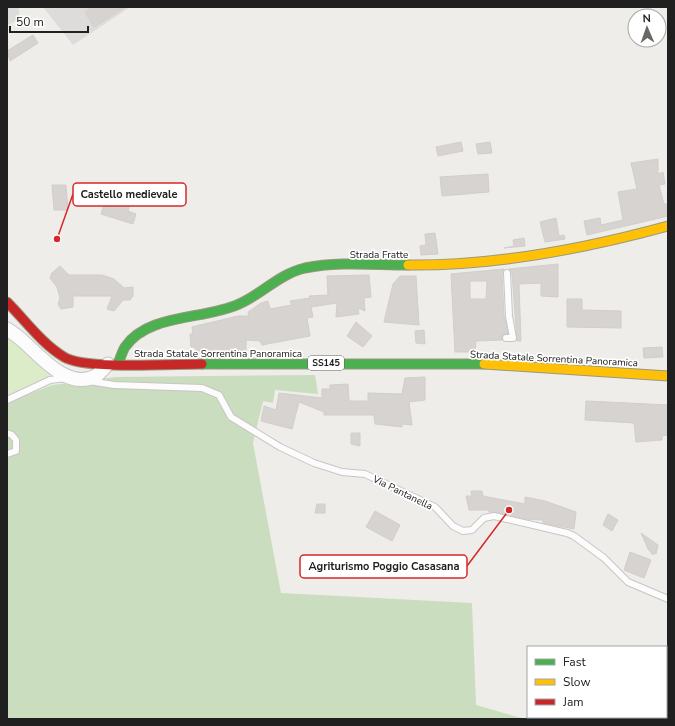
<svg xmlns="http://www.w3.org/2000/svg" width="675" height="726" font-family="'Nunito Sans',sans-serif">
<style>
.residential{fill:#dedcda}
.grass{fill:#dcecc8}
.forest{fill:#caddbf}
.building{fill:#d6d3d0;stroke:#d2ceca;fill-rule:evenodd}
.lines{fill:none;stroke-linecap:round;stroke-linejoin:round}
.lane-casing{stroke:#c7c6c5;stroke-width:8}
.street-casing{stroke:#c7c6c5;stroke-width:15}
.fast-casing{stroke:#989980;stroke-width:11}
.slow-casing{stroke:#989980;stroke-width:11}
.jam-casing{stroke:#989980;stroke-width:11}
.lane{stroke:#fdfcfc;stroke-width:6}
.street{stroke:#fdfcfc;stroke-width:13}
.fast{stroke:#4caf50;stroke-width:9}
.slow{stroke:#ffc107;stroke-width:9}
.jam{stroke:#c62828;stroke-width:9}
.labels{text-anchor:middle;stroke-width:3.5;stroke-linejoin:round;paint-order:stroke}
.shield{fill:#fff;stroke:#636363;stroke-width:1}
.shield-label{font-size:9px;font-weight:bold;fill:#202020}
.street-label{font-size:10px;fill:#202020;stroke:#fff}
.leader{fill:none;stroke:#d62828;stroke-width:1.5}
.callout-dot{fill:#d62828;stroke:#fff;stroke-width:1.5}
.callout{fill:#fff;stroke:#d62828;stroke-width:1.5}
.callout-label{font-size:11px;text-anchor:middle;font-weight:bold;fill:#202020}
</style>
<rect width="100%" height="100%" fill="#efede9"/>
<path class="residential" d="M7 7H19V20L7 25Z
M43 7H130L73 45Z"/>
<path class="grass" d="M7 332 50 372V375L43 381 7 396Z"/>
<path class="forest" d="M315 375 318 394 275 390 273 403 263 401 253 443 281 593 472 603 476 705 525 719H7V403L52 385 116 377Z"/>
<path class="building" d="M93 7H125L94 27 85 12Z
M33 35 38 43 10 61 7 51Z
M461 142 463 151 438 156 436 147Z
M490 142 492 153 478 154 476 144Z
M658 159V174L663 172 665 184 659 185 664 204H668V216L587 235 584 221 600 218 601 225 623 220 618 192 637 189 631 163Z
M488 174 489 192 442 196 440 177Z
M52 185H66L68 210H54Z
M116 191 132 196 128 211 136 214 133 224 101 214 104 204 111 207Z
M556 218 559 236 564 235 565 239 545 242 540 222Z
M435 233 438 254 421 255 420 246 426 245 425 234Z
M524 238 525 246 504 248 514 246 513 240Z
M558 264V297L541 296V283L519 284 521 341H517L512 273 509 269Z
M60 266 69 275H102L114 279 124 288 133 287V296L130 300H123L114 311 107 309 112 296H73V307L61 309 58 304 60 298 57 287 50 278 52 273Z
M504 269 502 273 504 316 508 334 502 335V340L476 341 475 352H455L451 274ZM470 281H487L486 299H470Z
M369 275 371 297 364 298 365 311 358 308 359 314 336 317 337 303 311 307 313 317 307 318 310 336 262 345 260 341 246 340V352L196 351 195 347H191L190 334H193L192 327 238 316H249L248 312 261 303 268 301 270 309 292 305 290 301 310 298 309 296 328 295 327 276Z
M400 276H416L419 325 384 322 393 284Z
M567 299H582V310L621 311V328L567 327Z
M356 322 372 336 363 347 347 336Z
M424 330 425 344 416 343 415 331Z
M662 347 663 357 644 358 643 348Z
M425 377V400L409 402 412 425 402 424V427L375 424 374 415H324V412L299 402 292 429 261 421 264 406 276 410 279 393 322 398V389H330V385L348 384 349 401H368V393L402 394 405 378Z
M586 401 668 405V435L662 436V440L636 442 634 423 585 420Z
M351 433H360V446L351 444Z
M471 491H482L483 496 525 504V497L545 501 576 512 574 529 543 523V520L525 519 495 512H489V510H469L466 496H472Z
M317 504H325V513H315Z
M375 511 400 525 392 541 366 527Z
M608 514 618 520 612 531 603 525Z
M641 533 658 545 656 554 654 553 653 555 648 549Z
M630 552 651 560 644 578 624 570Z"/>
<g class="lines">
<defs>
<path id="lane" d="M506 338H513L509 316 507 273
M89 381 114 385 202 388 219 395 231 417 280 447 314 463 342 472 365 474 435 507 453 526 463 531 472 530 484 518 494 516 567 533 574 536 604 558 628 582 668 599
M7 400 50 380 66 378
M7 433 12 435 16 440V451L7 454"/>
<path id="street" d="M7 329C13 333 19 337 24 342 41 357 70 392 97 375 101 372 104 368 108 364"/>
<path id="fast" d="M118 364C120 359 122 352 125 347 148 313 205 320 239 304 262 294 279 274 305 268 339 261 374 265 408 265
M202 364H484"/>
<path id="slow" d="M408 265C496 266 584 249 668 226
M484 364 668 376"/>
<path id="jam" d="M7 302C25 320 42 344 64 357 85 370 173 364 202 364"/>
</defs>
<use href="#lane" class="lane-casing"/>
<use href="#street" class="street-casing"/>
<use href="#fast" class="fast-casing"/>
<use href="#slow" class="slow-casing"/>
<use href="#jam" class="jam-casing"/>
<use href="#lane" class="lane"/>
<use href="#street" class="street"/>
<use href="#fast" class="fast"/>
<use href="#slow" class="slow"/>
<use href="#jam" class="jam"/>
</g>
<g class="labels">
<rect class="shield" x="308" y="356" width="36" height="14" rx="3"/>
<g class="shield-label">
<text x="326" y="366">SS145</text>
</g>
<g class="street-label">
<text x="379" y="258">Strada Fratte</text>
<text x="218" y="357">Strada Statale Sorrentina Panoramica</text>
<text transform="translate(554 358) rotate(3)" y="4">Strada Statale Sorrentina Panoramica</text>
<text transform="translate(403 492) rotate(26)" y="4">Via Pantanella</text>
</g>
</g>
<path class="leader" d="M57 239L73 194M509 510L467 566"/>
<g class="callout-dot">
<circle cx="57" cy="239" r="4"/>
<circle cx="509" cy="510" r="4"/>
</g>
<g class="callout">
<rect x="73" y="183" width="113" height="23" rx="4"/>
<rect x="300" y="555" width="167" height="23" rx="4"/>
</g>
<g class="callout-label">
<text x="129" y="198">Castello medievale</text>
<text x="384" y="570">Agriturismo Poggio Casasana</text>
</g>
<rect width="675" height="726" fill="none" stroke="#202020" stroke-width="16"/>
<rect x="527" y="646" width="140" height="72" fill="#ffffff" stroke="#a6a6a6"/>
<rect x="535" y="659" width="20" height="6" fill="#4caf50" stroke="#a6a6a6"/>
<text x="563" y="666" font-size="12" fill="#202020">Fast</text>
<rect x="535" y="679" width="20" height="6" fill="#ffc107" stroke="#a6a6a6"/>
<text x="563" y="686" font-size="12" fill="#202020">Slow</text>
<rect x="535" y="699" width="20" height="6" fill="#c62828" stroke="#a6a6a6"/>
<text x="563" y="706" font-size="12" fill="#202020">Jam</text>
<g transform="translate(647 28) rotate(358)"><circle r="19" fill="#ffffff" stroke="#a6a6a6"/>
<path d="M0-3L7 15L0 10L-7 15Z" fill="#686866"/>
<text y="-6" font-size="11" font-weight="bold" text-anchor="middle" fill="#202020">N</text>
</g>
<path d="M10 26v6h78v-6" fill="none" stroke="#202020" stroke-width="2"/>
<text x="16" y="26" font-size="12" fill="#202020" stroke="#ffffff" stroke-width="3" paint-order="stroke">50 m</text>
</svg>
